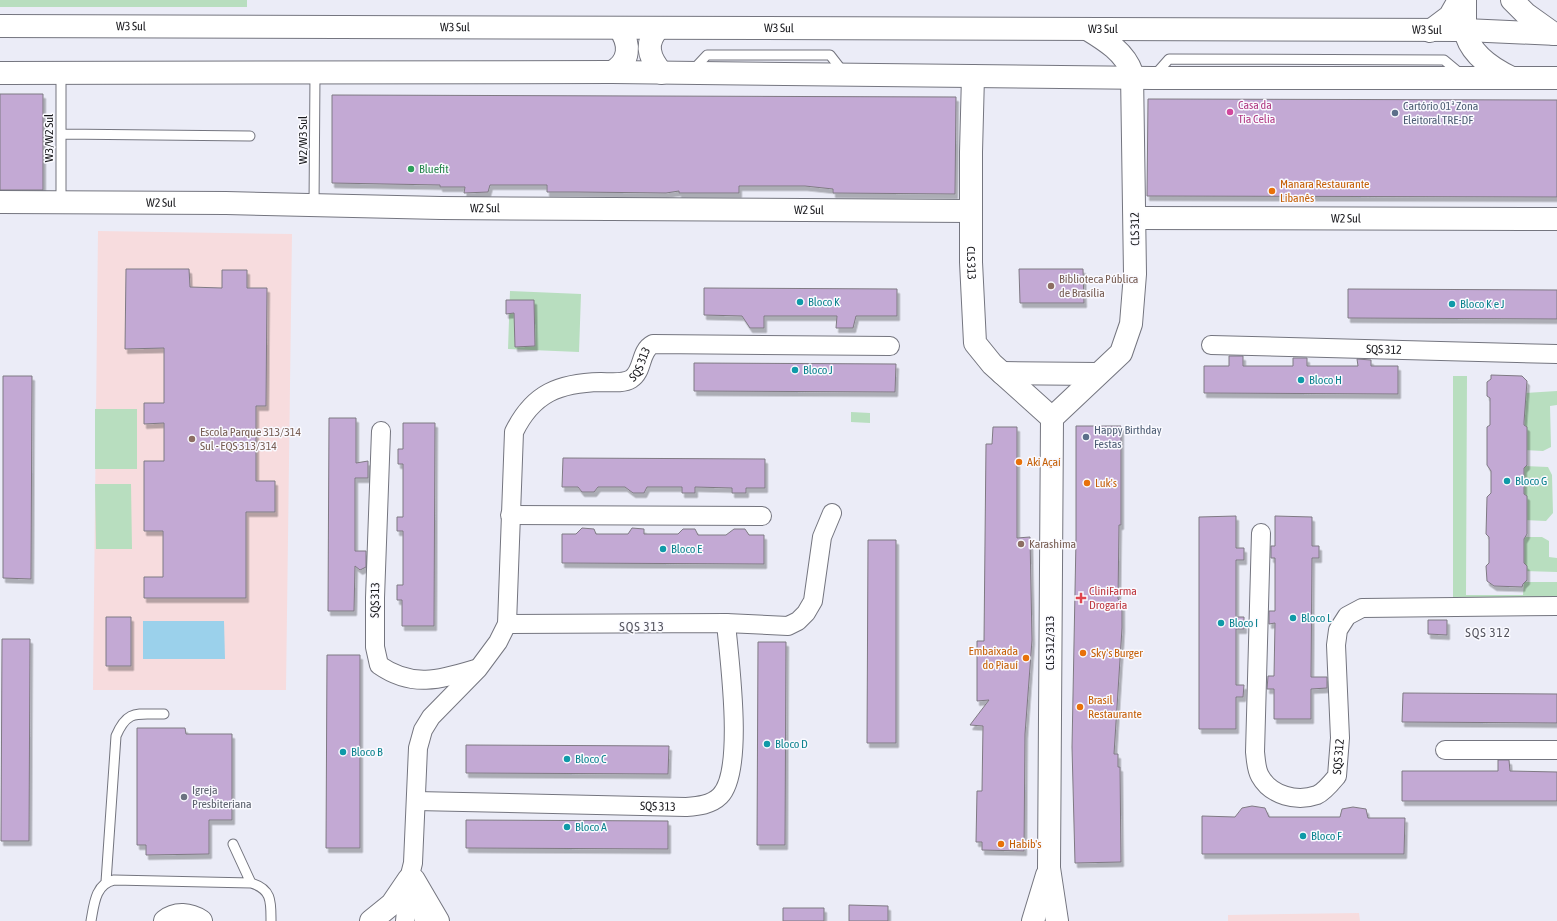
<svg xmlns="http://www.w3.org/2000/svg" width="1557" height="921" font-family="'Asap Condensed',sans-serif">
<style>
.education{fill:#f7dcde}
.green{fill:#b8debf}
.water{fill:#9bd1eb}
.building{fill:#c3a9d4;stroke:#7f7a83;filter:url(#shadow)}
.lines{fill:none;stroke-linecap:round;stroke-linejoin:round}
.lane-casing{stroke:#74757f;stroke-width:11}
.street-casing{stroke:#74757f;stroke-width:20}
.secondary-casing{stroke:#74757f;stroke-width:24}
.primary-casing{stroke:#74757f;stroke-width:24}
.lane{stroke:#fff;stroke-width:9}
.street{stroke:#fff;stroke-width:18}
.secondary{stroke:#fff;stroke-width:22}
.primary{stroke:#fff;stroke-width:22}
.hotel-dot{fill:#d1479c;stroke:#fafaff;stroke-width:1.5}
.service-dot{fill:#5c6f8a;stroke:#fafaff;stroke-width:1.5}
.leisure-dot{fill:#2e9e5b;stroke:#fafaff;stroke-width:1.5}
.food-dot{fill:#e8710a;stroke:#fafaff;stroke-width:1.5}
.education-dot{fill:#8d6e63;stroke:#fafaff;stroke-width:1.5}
.culture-dot{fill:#0f9aa8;stroke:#fafaff;stroke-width:1.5}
.health-dot{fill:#e0444e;stroke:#fafaff;stroke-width:1.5}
.worship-dot{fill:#6b7280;stroke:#fafaff;stroke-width:1.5}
.labels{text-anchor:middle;stroke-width:3;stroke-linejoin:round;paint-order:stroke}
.street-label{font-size:12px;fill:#17171b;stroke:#fafaff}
.hotel-label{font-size:12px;fill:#b23c85;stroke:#fafaff;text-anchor:start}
.service-label{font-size:12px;fill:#4e5e75;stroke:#fafaff;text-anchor:start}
.leisure-label{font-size:12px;fill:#27864d;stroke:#fafaff;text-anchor:start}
.food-label{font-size:12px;fill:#c56008;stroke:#fafaff;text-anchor:start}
.education-label{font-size:12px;fill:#785e54;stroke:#fafaff;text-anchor:start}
.culture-label{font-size:12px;fill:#0d838f;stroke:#fafaff;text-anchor:start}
.health-label{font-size:12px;fill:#be3a42;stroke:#fafaff;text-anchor:start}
.worship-label{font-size:12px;fill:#5b616d;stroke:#fafaff;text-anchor:start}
.neighbourhood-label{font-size:13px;letter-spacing:1px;fill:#53535d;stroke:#fafaff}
</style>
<defs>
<filter id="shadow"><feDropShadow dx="2.5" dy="4.5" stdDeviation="0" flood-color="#0004"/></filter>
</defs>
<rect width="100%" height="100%" fill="#ebecf7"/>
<path class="education" d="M98 231 292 234 286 690H93Z
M1359 913 1360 921H1228V915Z"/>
<path class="green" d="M0 0H247V7H0Z
M510 291 581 294 579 352 508 349Z
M1453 376H1467L1466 595H1523L1524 582H1557V597L1453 602Z
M1557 391V405L1550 406 1551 447 1543 451 1524 450 1525 393Z
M95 409H137V469H95Z
M851 412 870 413V423L851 422Z
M1524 466 1548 467 1552 475 1553 513 1546 521 1524 520Z
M95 484H131L132 549H96Z
M1524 537H1542L1549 541V557L1557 558V572L1524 571Z"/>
<path class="water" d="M143 621H224L225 659H143Z"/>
<path class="building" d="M0 94H43V190H0Z
M332 95 956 97 955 194 833 193V189L805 186H739V193H679V191L666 193 576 192H547V185H490L488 192 464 193 465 187H440V185L332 183Z
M1148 99 1557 100V197L1147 196Z
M126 269H189L190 287 222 288V270H247V288H267L266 406H256V481H275V512H246V598H144V577H163V531H144V461H164V423L144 424V403H164V348L125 349Z
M1019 269H1083L1084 303H1020Z
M704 288 897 289V316H856L853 328H836L837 316H764V328H750L742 316 704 315Z
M1348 289 1557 290V319L1348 318Z
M506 300H534L535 346 515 347 514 313 506 314Z
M1229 356H1243V366H1293V358H1307V366H1358L1357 359 1371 360V366H1398V394L1204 393V366H1229Z
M694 363 896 364 895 392 694 391Z
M1491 375 1522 376 1527 381 1524 422V425L1527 427V465L1524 468V494L1527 496V534L1524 539V563L1527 566V580L1523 584 1522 587 1494 586 1487 581 1486 566 1489 563V537L1486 534 1487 497 1491 493V471L1487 465V427L1490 425V398L1487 396V382L1491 379Z
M3 376H32L31 579 3 578Z
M329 418H356V463L368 461V478H355V551H366V567L360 570 355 566 354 611H328Z
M403 423H435L434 626H402V600H397V585H403V531H397V517H403V464H398V449H403Z
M1076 426H1121V525H1119L1118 599 1122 602V628L1114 754H1118V767H1120L1121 862 1075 863 1072 747 1076 539Z
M993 427H1017V538L1030 537 1032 640 1025 734 1024 851 982 850V842H976L977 791H982L983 726 970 725 989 700 977 701V641H984L986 444H992Z
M563 458 765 459V488H746V493H732V488L695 487V493H682V487H647L644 493H633L625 487H598L594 492H582L578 487H562Z
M1236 516V548H1244V560H1236V617H1244V629H1236V685H1244L1243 697H1236V729H1199V517Z
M1275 516 1312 517V546H1319V558H1312L1311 677H1327V688L1311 689V719H1274V689H1267L1268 676H1274L1275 623 1269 624V611H1275V558H1271V546H1275Z
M582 528 594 529 596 534H628L632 528 644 529V534H678L683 529H695L698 535H726L734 529H745L749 535H764V564L562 563V534H576Z
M868 540H896V743H867Z
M106 617H131V666H106Z
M1428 620H1447V635L1428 634Z
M2 639H30L29 841H1Z
M758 642H786L785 845H757Z
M327 655H360V848H326Z
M1403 693 1557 694V723L1402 722Z
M137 728H185L186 734H232V820H209V854L146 855V845H137Z
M466 745 669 746 668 774 466 773Z
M1498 760H1509L1510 771 1557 772V801H1402V771H1498Z
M1252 806 1265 808 1269 817H1340L1342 809 1353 807 1366 809 1368 818H1405L1404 854H1202V816L1235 817 1242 808Z
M466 820 668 821V849L466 848Z
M849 905 888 906V921H849Z
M783 908H824V921H783Z"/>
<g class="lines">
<defs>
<path id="lane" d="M692 71 707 55H830L844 73
M61 73V202
M1154 76 1169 59 1444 60 1462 75
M61 134 250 136
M314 206 315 74
M233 844 251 883
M106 882 116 736C128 708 138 715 164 714
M91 921C94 905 95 884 114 880L251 883C272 889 271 902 271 921"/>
<g id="street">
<path id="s1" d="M1211 345 1557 354"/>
<path d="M381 431 375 598V647L379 665C412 688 439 680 475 669"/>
<path d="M510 515 762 516"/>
<path id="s2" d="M1261 533 1255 752C1256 760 1256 769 1260 776 1271 796 1297 802 1317 795 1324 792 1332 782 1337 776L1340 738 1336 645 1338 630 1347 616 1362 608 1557 606"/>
<path d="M507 624 726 623 788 626 798 621 806 613 813 601 822 537 832 513"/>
<path d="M1445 750H1557"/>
<path id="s3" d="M416 801 686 807C698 806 711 805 720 796 745 771 729 658 726 623"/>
<path d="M417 893 424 921"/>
<path id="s4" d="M405 921 409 879 413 863 418 748 423 730 431 717 478 669 498 642 507 624 514 432C533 393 559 383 601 382 609 382 623 384 631 379 644 371 639 351 653 344L890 346"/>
</g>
<g id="secondary">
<path d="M1465 0V30"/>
<path d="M1512 0 1526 14 1554 34"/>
<path id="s5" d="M973 76 971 152V262L975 343 992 364 1052 418"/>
<path id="s6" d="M0 202 226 203 441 208 971 211"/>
<path id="s7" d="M1135 218 1557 219"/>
<path d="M1002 373 1098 374"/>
<path d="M1052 418 1049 868 1057 921"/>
<path d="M1052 418 1121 353 1131 324 1135 274 1132 73C1125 52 1105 40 1087 29"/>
<path d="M414 880 438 921"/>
<path d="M165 921C176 912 190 914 201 921"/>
<path d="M371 921 392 904 409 879"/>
<path d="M1033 921 1047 875"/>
</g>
<g id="primary">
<path id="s8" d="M0 26 1465 30 1557 34"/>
<path d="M659 28C644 43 649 58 662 73"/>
<path d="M1465 30C1469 54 1493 69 1512 78"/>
<path d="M1430 31 1450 16 1459 0"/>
<path d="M612 72C630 62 631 44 619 28"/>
<path d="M0 73 612 72 1152 78H1557"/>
</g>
</defs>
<use href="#lane" class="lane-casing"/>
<use href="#street" class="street-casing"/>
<use href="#secondary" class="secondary-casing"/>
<use href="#primary" class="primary-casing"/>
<use href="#lane" class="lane"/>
<use href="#street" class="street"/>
<use href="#secondary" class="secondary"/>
<use href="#primary" class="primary"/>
</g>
<circle class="hotel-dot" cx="1230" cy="112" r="4"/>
<g class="service-dot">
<circle cx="1395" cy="113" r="4"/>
<circle cx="1086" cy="437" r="4"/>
</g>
<circle class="leisure-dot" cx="411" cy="169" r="4"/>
<g class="food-dot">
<circle cx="1272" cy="191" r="4"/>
<circle cx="1019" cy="462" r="4"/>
<circle cx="1087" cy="483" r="4"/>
<circle cx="1083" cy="653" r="4"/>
<circle cx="1026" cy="658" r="4"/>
<circle cx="1080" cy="707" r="4"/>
<circle cx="1001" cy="844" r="4"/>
</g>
<g class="education-dot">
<circle cx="1051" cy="286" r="4"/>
<circle cx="192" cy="439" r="4"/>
<circle cx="1021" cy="544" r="4"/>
</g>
<g class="culture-dot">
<circle cx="800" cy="302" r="4"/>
<circle cx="1452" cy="304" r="4"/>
<circle cx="795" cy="370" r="4"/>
<circle cx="1301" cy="380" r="4"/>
<circle cx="1507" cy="481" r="4"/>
<circle cx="663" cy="549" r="4"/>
<circle cx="1293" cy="618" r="4"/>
<circle cx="1221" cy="623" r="4"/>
<circle cx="767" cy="744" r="4"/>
<circle cx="343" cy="752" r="4"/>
<circle cx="567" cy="759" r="4"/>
<circle cx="567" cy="827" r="4"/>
<circle cx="1303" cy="836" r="4"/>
</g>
<path class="health-dot" d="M1079 592h4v4h4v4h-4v4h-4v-4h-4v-4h4z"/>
<circle class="worship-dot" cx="184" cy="797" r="4"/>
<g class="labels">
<g class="street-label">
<text dy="4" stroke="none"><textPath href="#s8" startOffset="131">W3 Sul</textPath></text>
<text dy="4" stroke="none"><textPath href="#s8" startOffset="455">W3 Sul</textPath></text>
<text dy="4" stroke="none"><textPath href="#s8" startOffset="779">W3 Sul</textPath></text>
<text dy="4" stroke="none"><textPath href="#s8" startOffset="1103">W3 Sul</textPath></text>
<text dy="4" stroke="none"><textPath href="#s8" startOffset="1427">W3 Sul</textPath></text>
<text transform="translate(49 138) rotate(-90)" y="4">W3/W2 Sul</text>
<text transform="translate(303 140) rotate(-90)" y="4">W2/W3 Sul</text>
<text dy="4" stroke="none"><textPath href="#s6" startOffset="161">W2 Sul</textPath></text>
<text dy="4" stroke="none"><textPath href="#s6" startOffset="485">W2 Sul</textPath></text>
<text dy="4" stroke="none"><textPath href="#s6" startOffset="809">W2 Sul</textPath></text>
<text dy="4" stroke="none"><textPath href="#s7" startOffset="211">W2 Sul</textPath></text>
<text transform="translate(1135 229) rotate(-91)" y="4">CLS 312</text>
<text dy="4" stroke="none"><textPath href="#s5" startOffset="187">CLS 313</textPath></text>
<text dy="4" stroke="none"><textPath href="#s1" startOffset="173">SQS 312</textPath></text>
<text dy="4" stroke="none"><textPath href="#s4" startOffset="676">SQS 313</textPath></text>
<text transform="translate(375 600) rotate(-89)" y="4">SQS 313</text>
<text transform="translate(1050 643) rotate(-90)" y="4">CLS 312/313</text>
<text dy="4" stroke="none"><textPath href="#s2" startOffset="356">SQS 312</textPath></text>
<text dy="4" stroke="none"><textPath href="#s3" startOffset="242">SQS 313</textPath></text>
</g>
<g class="hotel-label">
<text x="1238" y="109">Casa da<tspan x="1238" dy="14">Tia Celia</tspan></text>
</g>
<g class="service-label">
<text x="1403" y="110">Cartório 01ª Zona<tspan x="1403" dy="14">Eleitoral TRE-DF</tspan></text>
<text x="1094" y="434">Happy Birthday<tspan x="1094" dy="14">Festas</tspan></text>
</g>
<g class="leisure-label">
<text x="419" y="173">Bluefit</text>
</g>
<g class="food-label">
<text x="1280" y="188">Manara Restaurante<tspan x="1280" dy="14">Libanês</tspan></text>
<text x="1027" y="466">Aki Açaí</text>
<text x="1095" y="487">Luk's</text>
<text x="1018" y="655" text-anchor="end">Embaixada<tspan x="1018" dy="14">do Piauí</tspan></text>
<text x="1091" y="657">Sky's Burger</text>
<text x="1088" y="704">Brasil<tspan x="1088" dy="14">Restaurante</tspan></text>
<text x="1009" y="848">Habib's</text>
</g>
<g class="education-label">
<text x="1059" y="283">Biblioteca Pública<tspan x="1059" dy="14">de Brasília</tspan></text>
<text x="200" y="436">Escola Parque 313/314<tspan x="200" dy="14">Sul - EQS 313/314</tspan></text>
<text x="1029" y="548">Karashima</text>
</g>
<g class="culture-label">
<text x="808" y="306">Bloco K</text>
<text x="1460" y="308">Bloco K e J</text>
<text x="803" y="374">Bloco J</text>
<text x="1309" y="384">Bloco H</text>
<text x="1515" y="485">Bloco G</text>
<text x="671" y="553">Bloco E</text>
<text x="1301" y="622">Bloco L</text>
<text x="1229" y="627">Bloco I</text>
<text x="775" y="748">Bloco D</text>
<text x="351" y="756">Bloco B</text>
<text x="575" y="763">Bloco C</text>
<text x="575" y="831">Bloco A</text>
<text x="1311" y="840">Bloco F</text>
</g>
<g class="health-label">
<text x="1089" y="595">CliniFarma<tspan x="1089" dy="14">Drogaria</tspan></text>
</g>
<g class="worship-label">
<text x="192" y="794">Igreja<tspan x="192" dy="14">Presbiteriana</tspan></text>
</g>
<g class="neighbourhood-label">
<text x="642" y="631">SQS 313</text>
<text x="1488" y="637">SQS 312</text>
</g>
</g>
</svg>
